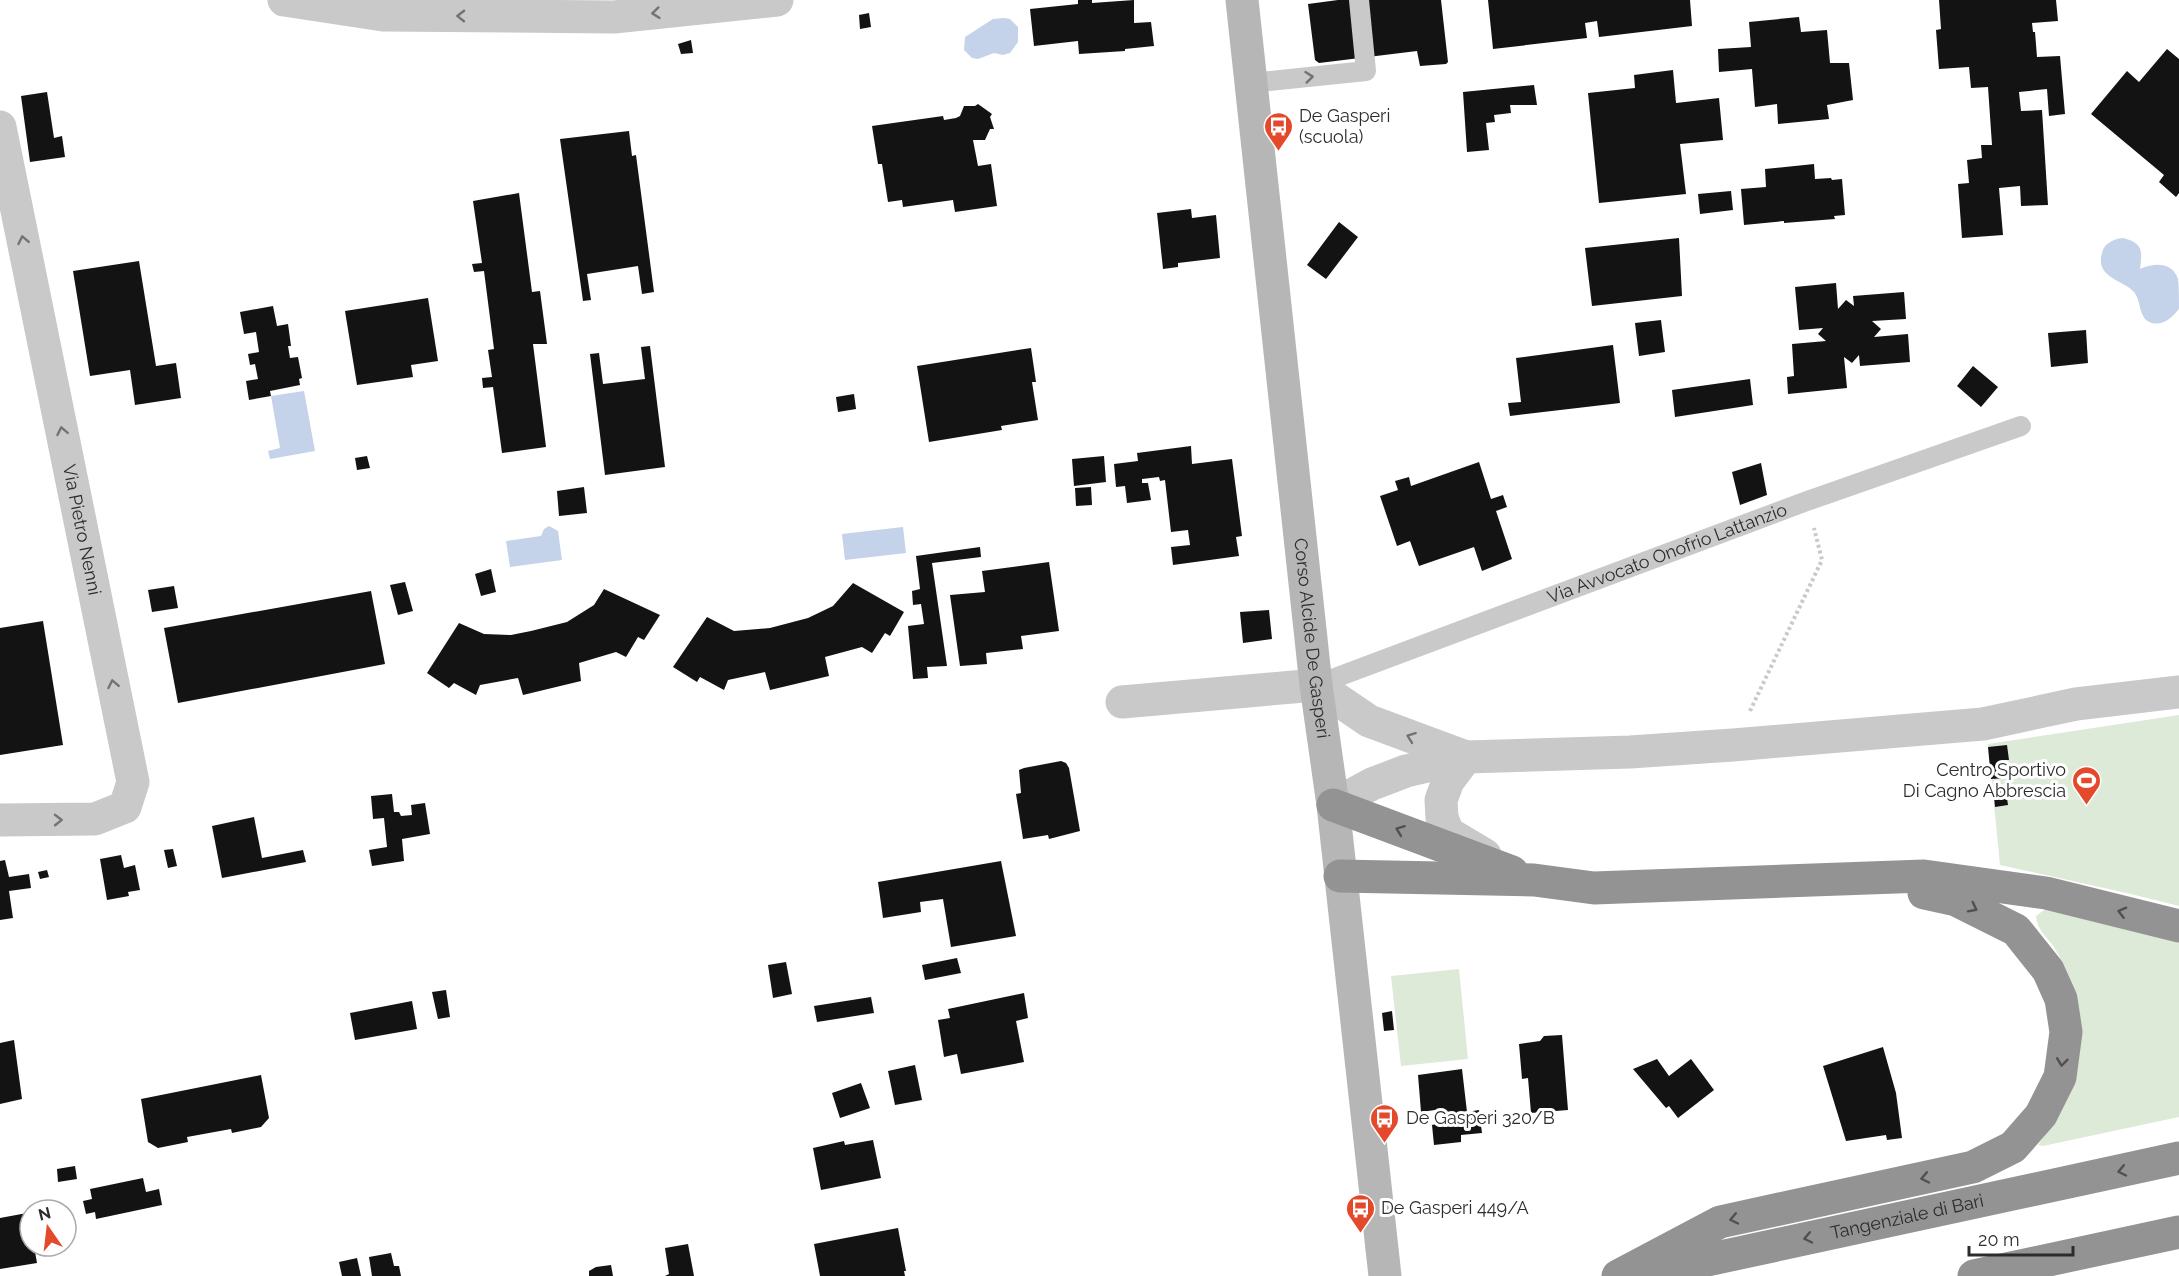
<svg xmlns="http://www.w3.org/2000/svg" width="2179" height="1276" font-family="Raleway,sans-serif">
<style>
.green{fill:#deead8}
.water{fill:#c4d2ea}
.building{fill:#131313}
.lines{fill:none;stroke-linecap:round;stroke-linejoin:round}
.path{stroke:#c9c9c9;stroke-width:4;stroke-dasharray:3 3;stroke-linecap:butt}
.lane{stroke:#c9c9c9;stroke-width:20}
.street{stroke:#c9c9c9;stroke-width:33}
.secondary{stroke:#b6b6b6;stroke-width:33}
.highway{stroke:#939393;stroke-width:33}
.oneway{stroke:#737373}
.oneway2{stroke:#505050}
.labels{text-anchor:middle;stroke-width:6;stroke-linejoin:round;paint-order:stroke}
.poi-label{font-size:18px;fill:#2c2c2c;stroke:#fff;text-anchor:start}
.street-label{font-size:18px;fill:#2c2c2c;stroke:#fff}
</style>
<rect width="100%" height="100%" fill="#fff"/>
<path class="green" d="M2179 715V906L2131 894 2000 865 1988 744Z
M2048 907 2179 941V1117L2043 1146 2038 1145C2070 1099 2087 1070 2077 1012 2075 998 2073 985 2067 972 2063 964 2059 955 2054 947 2046 936 2037 930 2036 916Z
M1459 969 1468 1059 1401 1066 1391 976Z"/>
<path class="water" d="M1004 18 1010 19 1018 27V42L1010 53 1003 55 994 53 978 59 972 58 964 50 965 37 993 19Z
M2123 238C2144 243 2142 252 2140 269 2153 263 2172 261 2178 279 2179 287 2179 300 2179 309 2172 317 2164 326 2152 323 2138 319 2142 302 2134 292 2122 279 2095 278 2102 253 2104 243 2114 239 2123 238Z
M304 391 315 451 270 459 268 451 280 448 271 396Z
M549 526 558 531 562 560 510 567 506 541 541 536 544 529Z
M903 527 906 553 845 560 842 534Z"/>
<path class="building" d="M1078 0H1092V3L1134 0V23L1151 22 1154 46 1125 49V51L1079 54 1078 41 1034 46 1030 9 1078 4Z
M1338 0H1441L1448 62 1446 64 1420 66 1417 51 1319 63 1315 60 1308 4Z
M1488 0H1690L1692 26 1599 37 1597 21 1585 23 1587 38 1493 49Z
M1939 0H2056L2058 21 2032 23 2033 32H2035L2037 57 2060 56 2065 114 2049 116 2047 89 2019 92 2021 111 2042 110 2048 205 2021 206 2020 186 1999 188 2003 235 1962 238 1958 184 1969 183 1967 160 1982 158 1981 145H1992L1988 87 1971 88 1969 67 1939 69 1936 30 1941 29Z
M869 13 871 27 860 29 859 15Z
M1799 17 1801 32 1827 30 1830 63H1849L1853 100 1827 105 1829 119 1778 124 1777 104 1755 107 1752 69 1719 72 1718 49 1751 47 1749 22Z
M691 40 693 53 681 54 678 44Z
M2167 49 2179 59V193L2176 197 2159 182 2164 175 2091 114 2127 71 2139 82Z
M1673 70 1676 103 1719 98 1723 140 1680 144 1686 194 1599 203 1588 93 1635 88 1634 75Z
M1534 85 1537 105H1510L1511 113 1494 115 1495 122 1486 123 1489 150 1467 152 1463 92Z
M47 92 54 138 62 136 65 157 30 162 21 96Z
M978 104 992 114 990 117 994 129H990L985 140H973L978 166 991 164 997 206 955 212 953 200 903 207 902 200 888 202 882 164H878L872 126 943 116 944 120 956 118 960 116 964 106H975Z
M629 131 632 156 636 155 654 292 642 294 638 266 587 274 591 300 583 301 560 139Z
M1814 164 1815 179 1831 178 1832 180 1842 179 1845 215 1834 216 1835 219 1784 223V221L1744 225 1741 189 1766 187 1765 169Z
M1731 191 1733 210 1700 214 1698 194Z
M519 193 532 292 540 291 547 344H533L546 447 502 453 493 387 483 388 482 378 492 377 488 350 494 349 484 271 474 272 472 264 482 263 473 201Z
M1191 209 1192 218 1216 215 1220 258 1178 263V267L1163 269 1157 213Z
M1339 222 1358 237 1326 279 1307 265Z
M1679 238 1682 296 1592 306 1585 248Z
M139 261 156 366 176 363 181 398 135 405 130 370 90 376 73 271Z
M1836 283 1838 309 1846 300 1854 306 1853 296 1904 292 1906 319 1872 321 1881 329 1874 337 1908 334 1910 362 1860 366 1859 355 1852 363 1844 357 1847 388 1788 394 1787 377 1794 376 1792 344 1826 341 1818 334 1823 328 1799 330 1795 287Z
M428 298 438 361 411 365 413 377 357 385 345 311Z
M273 306 277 326 288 324 291 346H288L290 358 298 357 302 378 299 379 300 385 270 391 271 396 249 400 246 381 258 379 255 364 250 365 248 354 259 352 256 332 244 334 240 312Z
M1661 320 1665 352 1639 356 1635 323Z
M2086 330 2088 363 2051 367 2048 333Z
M1613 345 1620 403 1510 416 1508 403 1521 402 1516 358Z
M650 346 665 467 605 475 590 354 599 353 603 384 645 379 641 347Z
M1031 348 1036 382H1032L1038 420 1001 426 1002 430 929 442 917 366Z
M1973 366 1998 387 1981 407 1957 386Z
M1750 379 1753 405 1675 417 1672 390Z
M854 394 856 409 838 412 836 397Z
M1191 446 1192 464 1232 459 1242 536 1236 537 1239 556 1173 565 1171 547 1190 545 1188 530 1171 532 1165 480 1160 481 1159 477 1142 479V483H1148L1151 500 1127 503 1125 486 1116 487 1114 464 1138 461 1137 453Z
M367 456 370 468 357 470 355 458Z
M1104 456 1106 482 1074 486 1072 459Z
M1479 462 1491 499 1503 495 1507 507 1496 511 1512 559 1482 571 1474 547 1419 566 1410 541 1397 546 1380 496 1398 490 1395 481 1409 477 1411 486Z
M1761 463 1767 495 1740 505 1732 472Z
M584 487 587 513 559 516 557 491Z
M1091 487 1092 505 1076 506 1075 488Z
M980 547 981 557 932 563 947 666 927 667 928 678 913 679 908 626 924 624 921 604 913 605 912 591 920 589 916 556Z
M1049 562 1059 631 1021 636 1023 649 986 653 987 664 960 666 950 595 985 592 982 571Z
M491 569 496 592 481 596 475 574Z
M405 582 413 611 398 615 390 585Z
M853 583 904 612 890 636 885 633 872 653 862 647 825 657 829 676 770 690 765 672 728 680 724 690 700 677 697 682 673 667 707 617 734 631 770 628 808 618 833 606Z
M174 586 178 608 152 612 148 590Z
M604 589 660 615 644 640 638 637 626 657 616 652 579 663 581 681 523 695 518 678 480 685 476 695 454 683 449 688 427 673 459 623 484 634 511 635 531 631 567 622 594 605Z
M371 591 385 664 178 703 164 628Z
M1269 610 1272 639 1243 643 1240 612Z
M43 621 63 745 0 755V628Z
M2007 745 2009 760H2004L2006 778 1991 779 1988 747Z
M1061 761 1066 763 1069 768 1080 831 1049 839 1048 835 1023 839 1016 794 1021 793 1019 770 1024 768Z
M2005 785 2008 805 1995 807 1993 786Z
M392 794 394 812H399L401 816 412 815 411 805 425 803 430 834 402 839 404 861 372 866 369 850 387 847 384 818 373 819 371 796Z
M254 817 262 858 303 850 306 862 222 878 212 826Z
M173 849 177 866 168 868 164 850Z
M121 855 124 868 135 865 140 890 128 892 129 896 107 900 100 859Z
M5 860 9 877 29 874 31 888 9 891 13 918 0 920V861Z
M1001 861 1016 936 951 947 943 899 920 902 921 912 883 918 878 882Z
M47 870 49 877 40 879 38 872Z
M957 958 961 973 925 980 922 965Z
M786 962 792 994 773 998 768 965Z
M446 990 450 1017 438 1019 432 992Z
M1024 993 1028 1018 1016 1021 1024 1062 961 1074 957 1054 944 1057 938 1020 950 1018 948 1009Z
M871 997 874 1013 817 1022 814 1006Z
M412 1001 417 1029 355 1040 350 1013Z
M1392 1011 1394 1030 1384 1031 1382 1013Z
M1562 1035 1568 1110 1531 1113 1528 1078 1522 1079 1519 1044 1540 1041 1544 1036Z
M14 1040 22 1099 0 1104V1043Z
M1883 1047 1896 1093 1902 1138 1887 1140 1886 1135 1846 1141 1823 1066Z
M1657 1059 1669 1076 1691 1059 1714 1090 1678 1118 1669 1106 1666 1108 1633 1069Z
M915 1065 922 1100 895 1105 888 1071Z
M1462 1069 1467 1112 1479 1110 1482 1133 1461 1135V1142L1434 1145 1432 1125 1436 1124 1435 1110 1421 1112 1418 1075Z
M261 1075 269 1118 261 1127 232 1133 231 1129 187 1137 188 1142 158 1148 148 1142 141 1099Z
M861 1083 870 1108 840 1118 832 1093Z
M873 1140 881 1178 821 1190 813 1148 844 1141 845 1145Z
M75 1166 77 1179 58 1182 57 1169Z
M143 1178 146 1192 159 1189 162 1205 96 1219 95 1212 86 1214 83 1201 92 1199 90 1189Z
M27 1213 30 1228V1246H34L37 1263 0 1269V1218Z
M898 1228 906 1271H904L905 1276H820L814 1244Z
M688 1244 694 1276H665L669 1274 665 1248Z
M391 1253 394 1266H399L401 1276H372L369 1257Z
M357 1258 361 1276H342L339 1262Z
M611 1265 613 1276H589V1271L596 1267Z"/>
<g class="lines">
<path class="path" d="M1750 711 1822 560 1814 528"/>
<g class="lane">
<path d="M1250 83 1366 71 1359 0"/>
<path id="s1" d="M1316 685 1807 501 2021 426"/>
</g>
<g class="street">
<path d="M284 0 383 15 614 17 777 0"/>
<path id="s2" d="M0 127 133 782 125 807 95 819 0 820"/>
<path d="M1122 702 1316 685 1369 721 1466 757"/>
<path d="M1466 757 1448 781 1441 800 1442 818 1448 833 1485 855"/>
<path d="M1333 805 1372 784 1406 771 1466 757 1630 752 1733 745 1983 724 2076 704 2179 692"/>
</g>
<path class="secondary" id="s3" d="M1242 0 1316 685 1333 805 1385 1276"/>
<g class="highway">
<path d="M1333 805 1512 872"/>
<path d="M1340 876 1534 880 1594 888 1924 876 2046 893 2179 926"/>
<path id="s4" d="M1647 1273 2179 1158"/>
<path d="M1618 1276 1720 1222 1973 1167 2013 1147 2041 1115 2060 1077 2066 1032 2061 999 2048 970 2016 930 1956 900 1924 893"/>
<path d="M1974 1276 2179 1232"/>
</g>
</g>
<defs><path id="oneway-chevron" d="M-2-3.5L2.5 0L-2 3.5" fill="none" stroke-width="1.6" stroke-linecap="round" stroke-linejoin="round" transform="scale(1.5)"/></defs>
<g class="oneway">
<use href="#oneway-chevron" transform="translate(656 13) rotate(174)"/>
<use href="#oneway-chevron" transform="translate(461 16) rotate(-179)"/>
<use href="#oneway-chevron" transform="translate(1309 77) rotate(-6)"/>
<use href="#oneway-chevron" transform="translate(23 240) rotate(-101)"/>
<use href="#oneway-chevron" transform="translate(62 431) rotate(-101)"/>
<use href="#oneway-chevron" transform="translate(113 684) rotate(-101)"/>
<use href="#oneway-chevron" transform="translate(1411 737) rotate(-160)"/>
<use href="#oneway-chevron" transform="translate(58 820) rotate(-1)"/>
</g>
<g class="oneway2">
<use href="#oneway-chevron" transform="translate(1400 830) rotate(-159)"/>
<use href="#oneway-chevron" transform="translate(1973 908) rotate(27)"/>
<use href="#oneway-chevron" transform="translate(2122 912) rotate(-166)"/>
<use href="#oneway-chevron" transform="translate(2062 1062) rotate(97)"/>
<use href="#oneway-chevron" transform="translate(2122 1171) rotate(168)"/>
<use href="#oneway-chevron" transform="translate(1925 1178) rotate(168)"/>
<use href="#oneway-chevron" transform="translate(1734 1219) rotate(168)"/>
<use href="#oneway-chevron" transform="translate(1808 1238) rotate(168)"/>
</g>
<defs>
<symbol id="bus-pin" viewBox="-11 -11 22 30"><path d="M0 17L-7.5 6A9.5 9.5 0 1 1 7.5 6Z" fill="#e5492b" stroke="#fff"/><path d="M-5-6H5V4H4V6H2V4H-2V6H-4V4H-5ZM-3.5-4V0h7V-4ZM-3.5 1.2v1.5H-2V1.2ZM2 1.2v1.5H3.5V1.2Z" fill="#fff"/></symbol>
<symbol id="stadium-pin" viewBox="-11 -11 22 30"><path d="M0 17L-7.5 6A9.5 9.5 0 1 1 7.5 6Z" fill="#e5492b" stroke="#fff"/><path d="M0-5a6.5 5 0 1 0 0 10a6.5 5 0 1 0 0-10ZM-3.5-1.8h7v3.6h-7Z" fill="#fff"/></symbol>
</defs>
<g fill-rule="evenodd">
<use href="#bus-pin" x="1262" y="110" width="33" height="45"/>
<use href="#stadium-pin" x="2070" y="764" width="33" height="45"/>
<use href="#bus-pin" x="1368" y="1102" width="33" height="45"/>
<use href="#bus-pin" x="1344" y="1192" width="33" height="45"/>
</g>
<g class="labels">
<g class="poi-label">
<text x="1299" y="122">De Gasperi<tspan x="1299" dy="21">(scuola)</tspan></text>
<text x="2066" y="776" text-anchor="end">Centro Sportivo<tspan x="2066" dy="21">Di Cagno Abbrescia</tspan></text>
<text x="1406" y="1124">De Gasperi 320/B</text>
<text x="1381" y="1214">De Gasperi 449/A</text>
</g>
<g class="street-label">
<text dy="6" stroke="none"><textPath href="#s2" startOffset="411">Via Pietro Nenni</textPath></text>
<text dy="6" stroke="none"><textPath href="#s1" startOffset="375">Via Avvocato Onofrio Lattanzio</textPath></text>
<text dy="6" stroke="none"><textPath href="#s3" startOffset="642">Corso Alcide De Gasperi</textPath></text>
<text dy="6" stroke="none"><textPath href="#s4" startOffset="266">Tangenziale di Bari</textPath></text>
</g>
</g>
<g transform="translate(48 1228) rotate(346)"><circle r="28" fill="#ffffff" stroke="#ababab" stroke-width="1.5"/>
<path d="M0-4.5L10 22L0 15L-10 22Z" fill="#e5492b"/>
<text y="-9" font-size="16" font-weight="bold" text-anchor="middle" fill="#2c2c2c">N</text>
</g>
<path d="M1969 1246v9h104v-9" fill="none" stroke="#2c2c2c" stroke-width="3"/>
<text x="1978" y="1246" font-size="18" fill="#2c2c2c" stroke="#ffffff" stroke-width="4.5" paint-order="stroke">20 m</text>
</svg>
